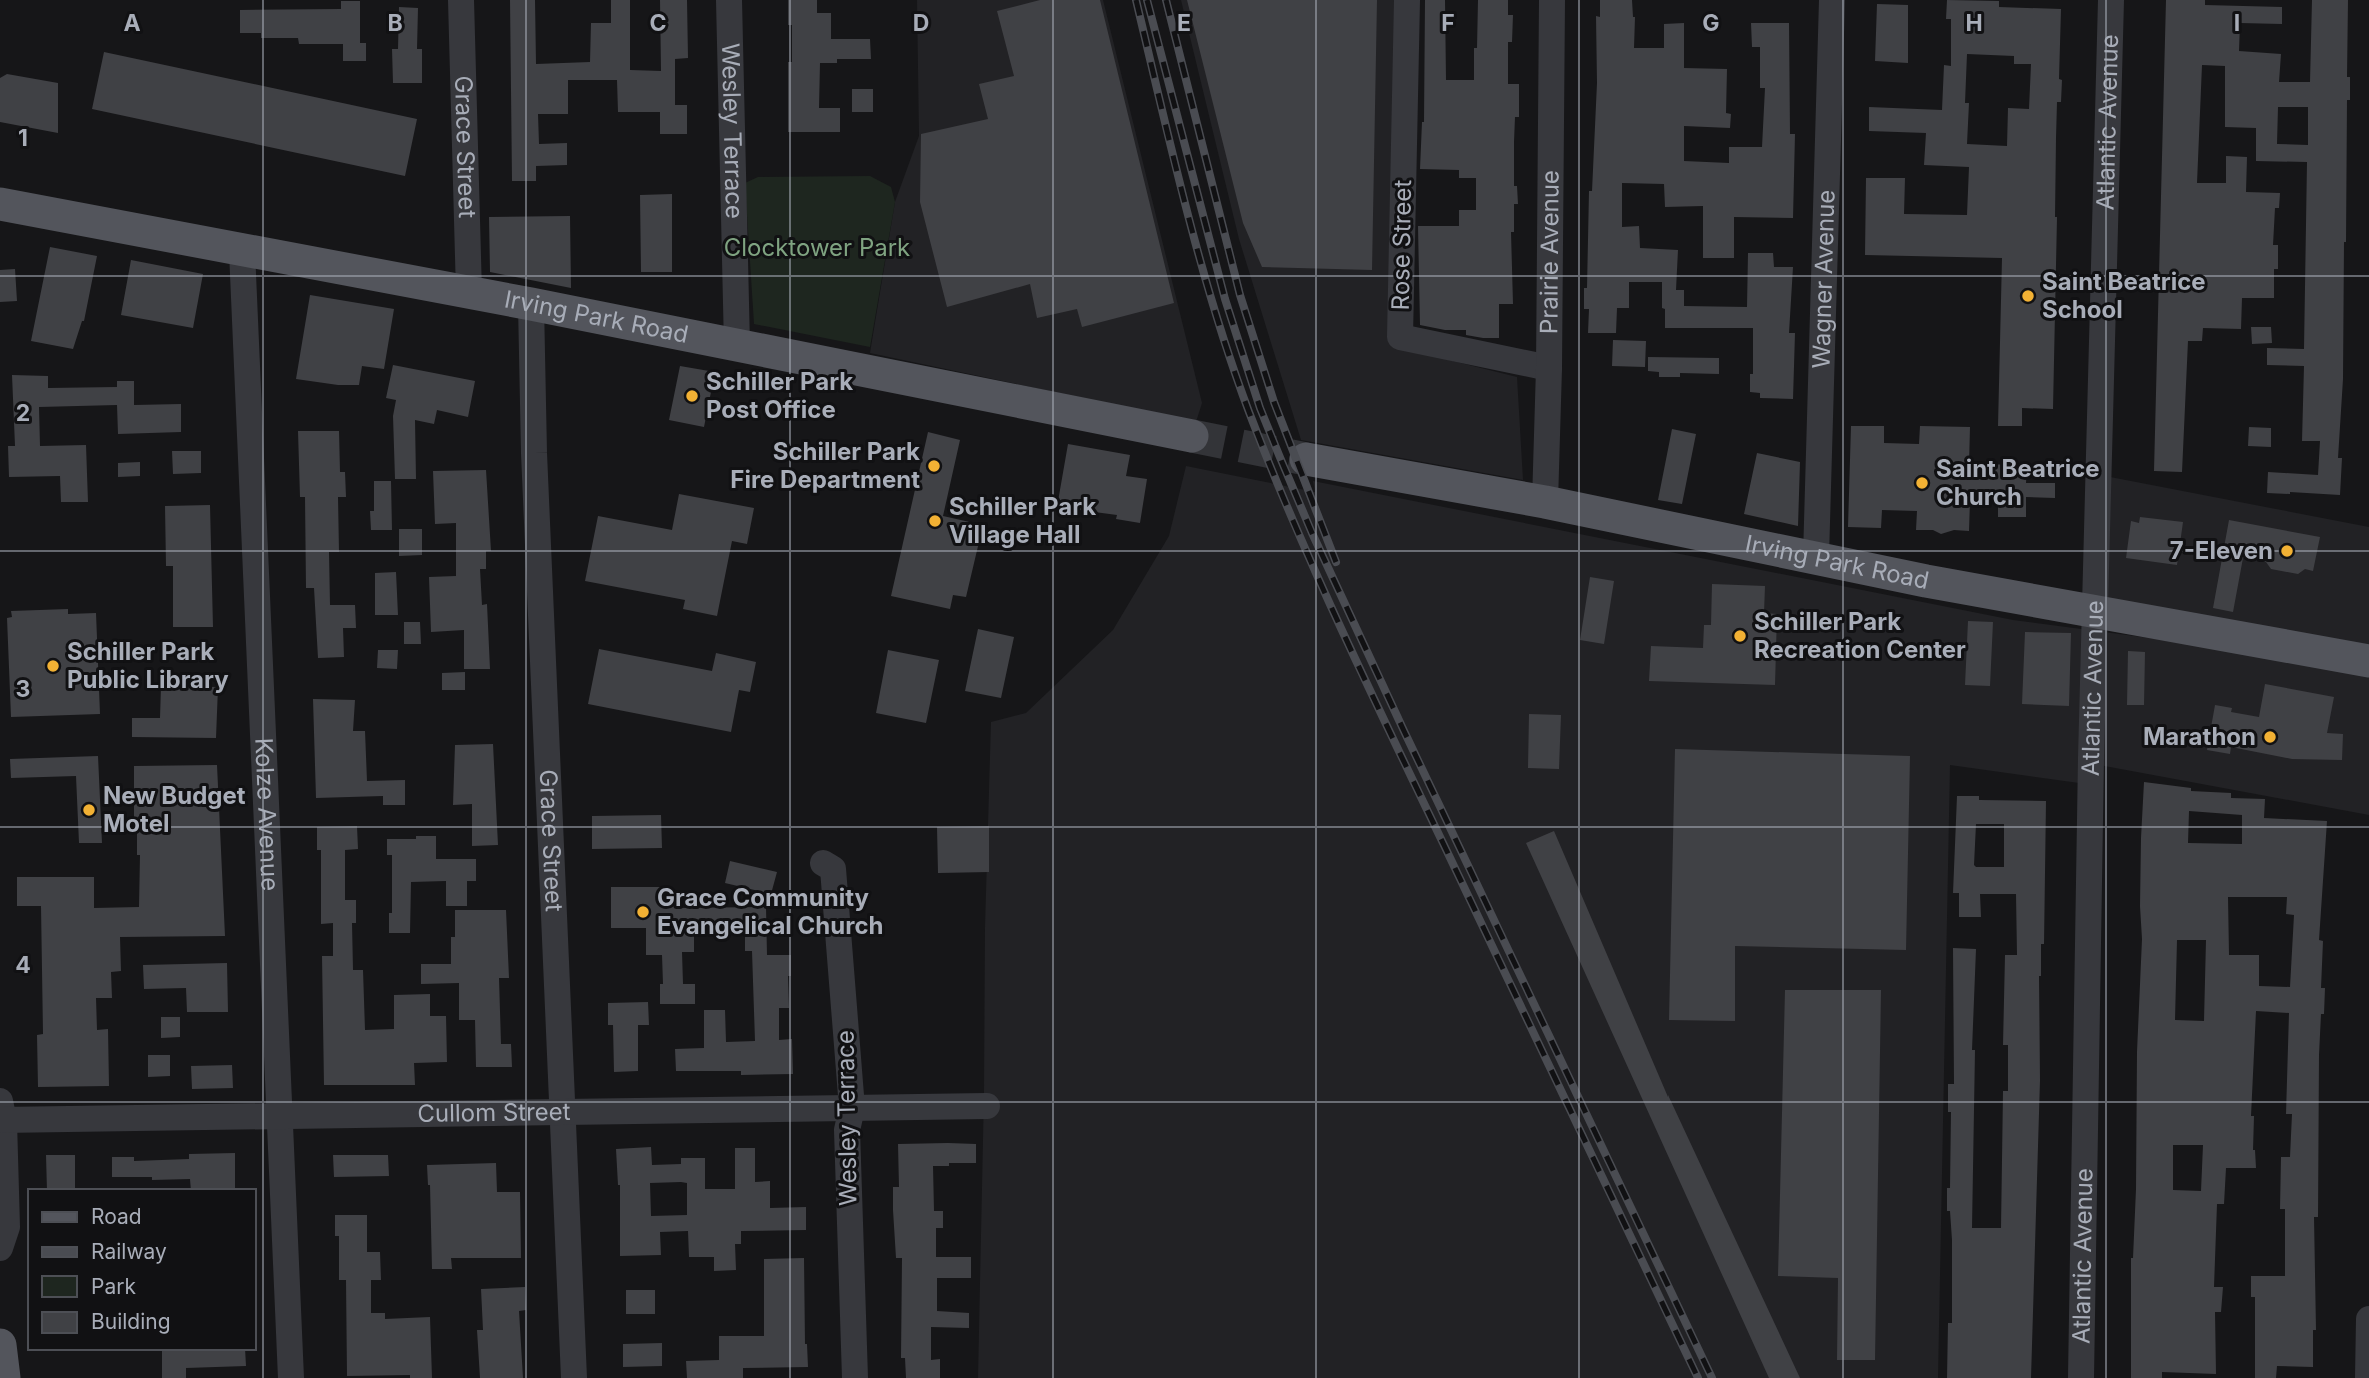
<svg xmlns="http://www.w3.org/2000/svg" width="2369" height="1378" font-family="Inter,sans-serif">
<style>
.built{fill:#222225}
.green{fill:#1e261f}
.building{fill:#404145;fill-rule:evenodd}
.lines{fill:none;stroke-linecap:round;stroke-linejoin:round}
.major-tunnel{stroke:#333438;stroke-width:33;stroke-dasharray:33 17;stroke-linecap:butt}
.minor{stroke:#37383d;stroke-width:26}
.major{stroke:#53555c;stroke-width:33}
.rail-casing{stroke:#4a4c52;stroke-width:8}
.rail{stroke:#111113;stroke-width:5;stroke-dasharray:16;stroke-linecap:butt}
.grid{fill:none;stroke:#a8adb8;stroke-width:2;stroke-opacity:0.55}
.poi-dot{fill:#f2b134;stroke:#111113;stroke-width:2.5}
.labels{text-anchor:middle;stroke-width:6;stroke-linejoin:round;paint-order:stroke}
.street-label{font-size:24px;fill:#a8adb8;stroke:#111113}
.park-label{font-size:24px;fill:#7fa381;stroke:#111113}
.poi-label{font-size:24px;font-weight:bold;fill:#a8adb8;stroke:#111113;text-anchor:start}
.grid-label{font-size:23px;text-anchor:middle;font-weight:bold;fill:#a8adb8;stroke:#111113;stroke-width:6;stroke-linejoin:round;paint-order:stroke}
</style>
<rect width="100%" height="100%" fill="#161618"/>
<path class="built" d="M917 0H1103L1202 403 1196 422 870 353 895 202 919 136Z
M1181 0H1396L1393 346 1517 377 1523 480 1301 440 1239 239Z
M1186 466 1315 492 1313 481 2013 620 2369 667V815L2083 762 2079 783 1950 765 1938 1378H978L984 1092 985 928 991 722 1026 713 1113 630 1169 536Z
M2105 476 2369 527V654L2103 607Z"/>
<path class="green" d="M870 176 891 187 895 202 870 347 754 324 745 183 758 177Z"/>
<path class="building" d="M510 0H535L536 64 590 62 591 23H611V0H630V70L661 71 660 0H687L688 58 675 59V105H687V134H660V112H618L617 80H568V114H538L539 144 567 143V165L536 166V181H512Z
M788 0H817V13H831V39H870L871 59H837V63H820L819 108H840V132H788V62H792V25H788Z
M1040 0H1100L1174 303 1082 327 1077 309 1037 318 1030 284 947 307 920 202 921 134 988 119 979 84 1014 76 997 11Z
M1187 0H1377L1372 270 1262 267 1243 223Z
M1425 0H1445L1446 80H1474V48H1477L1478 0H1508V15H1513L1512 42H1508V84H1519V117H1515L1514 142V186H1517L1518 204H1514V232H1511L1513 304H1499V338H1483L1466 335V330H1445L1420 325 1418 226H1459V210H1476V178H1459V170L1420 169 1422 122H1424Z
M1600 0H1632L1633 17H1635L1634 48H1664V24L1684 23V68L1727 69 1726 113 1731 114 1730 128 1684 126V161L1729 163V147H1762L1765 88H1760V47H1752L1751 23H1789L1790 134H1795L1793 218 1734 217V258H1703V206L1665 207 1664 184 1622 183V227L1639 226 1640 248 1678 250 1676 290H1684V306L1747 307 1748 253H1773L1774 267H1793L1789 333H1795L1793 399 1760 398V393L1750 392V374H1753V328H1665V309L1662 308V282H1629V308H1617L1616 333H1588L1589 309H1584V288H1587L1589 191H1592L1597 83 1596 16 1600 17Z
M1947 0 1999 1V7L2061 9 2059 79 2062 80 2061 102H2057L2056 138 2055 217H2057L2053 409 2022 408V426H1998L2002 258 1865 255 1866 178H1905L1904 214 1967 215 1969 167 1924 165 1926 133 1869 131V107L1942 110 1944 65 1951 66V19H1946ZM1967 54 2014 56V64H2031L2029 109 2008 108 2007 146 1967 144 1969 103H1965Z
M2166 0H2205V5L2282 7V24L2240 23 2239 51 2281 54 2279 82H2310L2312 0H2348L2347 77H2350V100H2347L2346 242H2344L2343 379 2338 458H2342L2340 495 2290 492V494L2267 493 2268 472 2318 475 2320 441H2302L2304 366 2267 365V348L2304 349 2307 162 2256 161V128L2225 127V66L2202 65 2197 183H2226V156L2247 157 2246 192 2280 193 2279 208H2275L2273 245H2278V269H2274V298H2242L2241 329 2203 328 2202 341H2188L2182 472 2154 471ZM2278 107H2308V145L2277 144Z
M341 1H360V43H366V61H343V44H299L298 38H261V33H240V10L341 9Z
M1877 4 1908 5V63L1875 61Z
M399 7 418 8 417 49H422V83H393L392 49H398Z
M104 52 417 119 405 176 92 109Z
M7 74 58 83V133L0 122V78Z
M852 89H873V112H852Z
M672 194V272H641L640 195Z
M570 216 571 288 490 272 489 217Z
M50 247 97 256 84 321H82L73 349 31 341Z
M131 260 203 274 193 328 121 315Z
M15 269 17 301 0 302V270Z
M310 295 394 309 384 369 362 366 359 385H338L296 379Z
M2251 327H2271L2272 343 2252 344Z
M1613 340 1646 341 1645 367 1612 366Z
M1648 357 1719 358V374L1680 373V377H1659V372L1648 371Z
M393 365 475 381 468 417 437 410 434 424 415 420 416 479H395L393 416 396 400 386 398Z
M680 366 715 372 704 427 669 420Z
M12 375 48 376V388L117 387V381H134V405L181 404V432L118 434 117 405 39 407 40 446 86 445 88 502H61L60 476 9 477 8 446H15Z
M1851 426H1884V443L1919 444 1920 426 1970 427 1969 465 2027 464 2026 483H2055V498L2026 497V517H1998V501L1970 500 1969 531 1954 530 1941 534 1933 530H1916L1917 511 1882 510 1881 528 1848 527Z
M2249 427 2271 428V447L2248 446Z
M1672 429 1696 434 1682 504 1658 500Z
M298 431H339L340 472H345L346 497H338L339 552H329L330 605H355L356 628H343L344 657 318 658 314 588H306L305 497H300Z
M928 432 960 440 943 516 983 525 966 597 953 595 950 609 891 596Z
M1068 444 1130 455 1126 476 1147 479 1140 523 1116 519 1117 515 1057 507Z
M172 451H201V473L173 474Z
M1757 453 1800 462 1798 526 1744 514Z
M140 462V476L118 477V463Z
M486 470 491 551H486V569H480L482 605 487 604 490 669H464V630L431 632 429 577 456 576V523L435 524 433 471Z
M374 481H391L392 530H371L370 511H374Z
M679 494 754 508 747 544 732 541 717 616 683 609 685 600 585 581 598 516 672 530Z
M210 505 213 627H173V566H166L165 506Z
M2140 517 2183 522 2177 565 2126 558 2131 521 2139 523Z
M2229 520 2320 537 2313 571 2305 569 2298 574 2271 569 2266 562 2243 558 2233 612 2213 608Z
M399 529H422V555L399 556Z
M396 572 398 615H375V573Z
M1590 577 1614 581 1604 644 1580 640Z
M1712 584 1765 586 1764 613 1777 614 1775 685 1649 681 1651 646 1703 648 1704 625H1711Z
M68 609V614L96 613 100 714 11 717 7 618 12 617 11 611Z
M1968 621 1993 622 1990 686 1965 685Z
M404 622H420L421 644H404Z
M978 629 1014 637 1001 698 965 691Z
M2025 632 2071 633 2069 706 2022 704Z
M599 649 712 671 716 653 756 662 750 692 739 690 731 732 588 704Z
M378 650H398L397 669 377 668Z
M888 650 939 660 926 723 876 713Z
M2128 651 2145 652 2144 705H2127Z
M465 672V690H442V673Z
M2265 684 2334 697 2327 733 2343 734 2342 760 2292 759 2231 747 2230 754 2207 750 2215 705 2232 708 2231 712 2259 717Z
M161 686 218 687 216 738 132 737V718H160Z
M313 699 355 700 353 731H365L367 781 405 780V805H383V796L316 798Z
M1529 714 1561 715 1559 769 1528 768Z
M493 744 498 845 472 846V804L453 805 455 745Z
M1675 749 1910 756 1906 950 1735 946V1021L1669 1020Z
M98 756 102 843H79L76 776 11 778 10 759Z
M217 765 225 936 120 937 121 971 111 972 112 998H96L97 1030 108 1029 109 1086 38 1087 37 1035 43 1034 41 906H17V877H94V908L139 907 140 855H137V834H134V766Z
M2144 782 2191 788V791L2231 793V798L2265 799 2264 818 2327 821 2319 940 2323 941 2321 988H2325L2324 1014H2321L2319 1055 2318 1217H2314L2316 1330H2313V1367L2277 1366 2276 1378H2255V1297H2251V1276H2285V1209H2280L2281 1157H2290L2292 1114H2286L2289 1013 2256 1011 2251 1116H2254L2253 1150H2255L2256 1168H2226L2224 1204H2217L2214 1287H2223L2221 1312H2215L2216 1374 2162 1372V1378H2131V1258H2133L2136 1189 2137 1052 2142 939 2140 906 2141 838ZM2189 811 2242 815V844L2188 843ZM2228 897H2287L2286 914 2294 915 2290 987 2259 986V955H2229ZM2177 940H2206L2204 1021 2175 1020ZM2173 1145H2203L2201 1191 2173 1190Z
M1957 796H1979V800L2046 801 2044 944H2041V976H2039L2040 1080 2031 1378H1947L1948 1323H1952V1240L1950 1211H1947V1188H1950L1951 1112H1948V1084H1954L1953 948 1976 949 1972 1050H1975L1972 1228H2001L2003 1091H2008V1045H2003L2005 955H2017L2016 894H1980L1981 917H1959V893H1953ZM1976 824H2004V867H1976L1974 865Z
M661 815 662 848 592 849V816Z
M357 826 358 849 345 850V900H356V923H352L353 970H363L365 1030 394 1029V995L430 994V1016H446L447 1062 414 1063 415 1085H324L322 956H333V923L321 924V850H317V827Z
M989 826V872L938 873 937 827Z
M1554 831 1668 1097V1095L1800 1378H1769L1526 843Z
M416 836H436V859H476V881H467V906H446V881L411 882 410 933H389V913H392V855H387V839H416Z
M730 861 777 872 771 894 725 883Z
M611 887H666V896H675V908L766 907 767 955H791V976H788L789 1008H779V1040L792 1039 793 1074 741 1075V1071H676L675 1049 704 1048V1010H725L726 1042 755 1041 752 951H745V929H694V952H682L683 984H695V1004H660V984H663L662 955H646V928H611Z
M455 910H506L509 978H499L501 1044H511L512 1067H476L475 1020H459V983L421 984V964H451V937H455Z
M227 963 228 1012H187L186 988 144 989 143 965Z
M1785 990H1881L1875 1360H1837L1838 1278 1778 1276Z
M648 1002 649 1025H638V1071L614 1072 613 1025H608V1003Z
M161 1017H180V1037L161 1038Z
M148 1055H170V1076L148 1077Z
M232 1065 233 1088 192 1089 191 1066Z
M948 1143 976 1144V1163H949V1166H933L934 1211H943V1228H936V1257H971V1278H937V1311L969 1313V1328L931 1327V1360L940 1359V1378H906L905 1358H901L902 1258H896L893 1210V1187H899L898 1144Z
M651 1147 652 1165 681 1164V1158H705V1189H735V1148H755V1182L770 1181V1208L806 1207V1230L741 1231V1244H735L736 1270 714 1271V1257H689L688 1231 660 1232 661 1255 620 1256V1185H618L616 1149ZM681 1182 687 1183V1215L651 1216 650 1183Z
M235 1153V1191H191L190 1179 152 1180V1177H112V1157H134V1161L189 1159V1154Z
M46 1155H75V1191H47Z
M333 1155H388L389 1176 334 1177Z
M496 1163 497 1192H520L521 1258H451L452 1269H432L430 1185H428L427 1165Z
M335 1215H367V1252H380L381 1280H371V1313H385V1319L430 1317 432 1378H410V1375L347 1376 346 1280H339V1236H335Z
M804 1258 805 1344H807L808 1367 743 1368V1378H687L686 1361 719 1360V1336H764V1259Z
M525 1287 526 1310 519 1311 523 1378H480L477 1330H483L481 1289Z
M626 1290H655V1314H626Z
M662 1343V1366L623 1367V1344Z
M200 1348H245L246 1366 186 1368V1378H162V1350Z"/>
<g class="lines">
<path class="major-tunnel" d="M1192 436 1306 459"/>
<g class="minor">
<path id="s1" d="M461 0 469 293"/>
<path id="s2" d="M729 0 737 346"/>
<path d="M1407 0 1400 337 1549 368"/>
<path id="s3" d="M242 251 291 1378"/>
<path id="s4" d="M531 304 534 453 574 1378"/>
<path id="s5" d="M1545 502 1549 368 1552 0"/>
<path id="s6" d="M1816 557 1832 0"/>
<path d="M823 863 833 869 852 1108 847 1130 855 1378"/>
<path d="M0 1101 4 1121 7 1227 0 1248"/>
<path id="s7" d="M0 1120 987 1106"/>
<path id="s8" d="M2081 1378 2091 758 2111 0"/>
<path d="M2368 1378 2369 1319"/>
</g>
<g class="major">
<path id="s9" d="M0 204 531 304 1192 436"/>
<path id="s10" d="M1306 459 1545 502 1926 581 2369 661"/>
<path d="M0 1345 4 1378"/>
</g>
<defs>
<path id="rail" d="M1136 0C1169 138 1199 279 1249 412 1305 559 1375 701 1443 843 1528 1021 1613 1200 1698 1378
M1147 0 1225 299 1260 408 1279 455 1312 533 1404 731 1712 1378
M1166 0 1240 295 1274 402 1336 562"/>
</defs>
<use href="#rail" class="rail-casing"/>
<use href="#rail" class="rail"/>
</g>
<path class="grid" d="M263 0V1378M526 0V1378M790 0V1378M1053 0V1378M1316 0V1378M1579 0V1378M1843 0V1378M2106 0V1378M0 276H2369M0 551H2369M0 827H2369M0 1102H2369"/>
<g class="poi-dot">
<circle cx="2028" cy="296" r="7"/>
<circle cx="692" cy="396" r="7"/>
<circle cx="934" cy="466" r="7"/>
<circle cx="1922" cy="483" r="7"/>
<circle cx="935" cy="521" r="7"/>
<circle cx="2287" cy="551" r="7"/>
<circle cx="1740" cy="636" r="7"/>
<circle cx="53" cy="666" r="7"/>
<circle cx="2270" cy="737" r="7"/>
<circle cx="89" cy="810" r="7"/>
<circle cx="643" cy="912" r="7"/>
</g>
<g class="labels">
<g class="street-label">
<text dy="8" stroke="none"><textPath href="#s8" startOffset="1256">Atlantic Avenue</textPath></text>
<text dy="8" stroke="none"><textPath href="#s2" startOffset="131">Wesley Terrace</textPath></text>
<text dy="8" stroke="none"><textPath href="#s1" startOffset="147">Grace Street</textPath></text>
<text transform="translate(1402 245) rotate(-89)" y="8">Rose Street</text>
<text dy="8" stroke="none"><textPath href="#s5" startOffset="250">Prairie Avenue</textPath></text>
<text dy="8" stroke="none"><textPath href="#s6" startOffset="278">Wagner Avenue</textPath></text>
<text dy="8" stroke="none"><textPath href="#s9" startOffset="607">Irving Park Road</textPath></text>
<text dy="8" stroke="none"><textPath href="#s10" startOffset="541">Irving Park Road</textPath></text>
<text dy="8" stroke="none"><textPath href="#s8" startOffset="690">Atlantic Avenue</textPath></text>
<text dy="8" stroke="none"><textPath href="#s3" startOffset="564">Kolze Avenue</textPath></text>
<text dy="8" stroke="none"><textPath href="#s4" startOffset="537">Grace Street</textPath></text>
<text dy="8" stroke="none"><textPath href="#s7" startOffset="494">Cullom Street</textPath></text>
<text transform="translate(847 1118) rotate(-91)" y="8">Wesley Terrace</text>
<text dy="8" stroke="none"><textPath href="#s8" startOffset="122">Atlantic Avenue</textPath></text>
</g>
<g class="park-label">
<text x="817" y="256">Clocktower Park</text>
</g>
<g class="poi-label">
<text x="2042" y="290">Saint Beatrice<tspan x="2042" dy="28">School</tspan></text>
<text x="706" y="390">Schiller Park<tspan x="706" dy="28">Post Office</tspan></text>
<text x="920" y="460" text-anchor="end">Schiller Park<tspan x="920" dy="28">Fire Department</tspan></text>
<text x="1936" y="477">Saint Beatrice<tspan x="1936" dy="28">Church</tspan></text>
<text x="949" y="515">Schiller Park<tspan x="949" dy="28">Village Hall</tspan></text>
<text x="2273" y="559" text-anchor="end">7-Eleven</text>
<text x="1754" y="630">Schiller Park<tspan x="1754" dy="28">Recreation Center</tspan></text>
<text x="67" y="660">Schiller Park<tspan x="67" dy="28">Public Library</tspan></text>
<text x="2256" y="745" text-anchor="end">Marathon</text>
<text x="103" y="804">New Budget<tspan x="103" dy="28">Motel</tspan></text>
<text x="657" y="906">Grace Community<tspan x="657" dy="28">Evangelical Church</tspan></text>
</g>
</g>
<g class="grid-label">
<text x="132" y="31">A</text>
<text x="395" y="31">B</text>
<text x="658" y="31">C</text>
<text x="921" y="31">D</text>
<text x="1184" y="31">E</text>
<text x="1448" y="31">F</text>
<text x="1711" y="31">G</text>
<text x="1974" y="31">H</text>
<text x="2237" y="31">I</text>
<text x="23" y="146">1</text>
<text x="23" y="421">2</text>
<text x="23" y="697">3</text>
<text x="23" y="973">4</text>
</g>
<rect x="28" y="1189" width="228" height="161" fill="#111113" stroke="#4d4f55" stroke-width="2"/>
<rect x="42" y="1212" width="35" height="10" fill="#53555c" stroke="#4d4f55" stroke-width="2"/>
<text x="91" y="1224" font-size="21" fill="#a8adb8">Road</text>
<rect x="42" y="1247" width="35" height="10" fill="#4a4c52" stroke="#4d4f55" stroke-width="2"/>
<text x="91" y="1259" font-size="21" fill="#a8adb8">Railway</text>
<rect x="42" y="1276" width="35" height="21" fill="#1e261f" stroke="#4d4f55" stroke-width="2"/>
<text x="91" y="1294" font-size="21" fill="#a8adb8">Park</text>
<rect x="42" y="1312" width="35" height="21" fill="#404145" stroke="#4d4f55" stroke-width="2"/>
<text x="91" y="1329" font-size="21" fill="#a8adb8">Building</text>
</svg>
